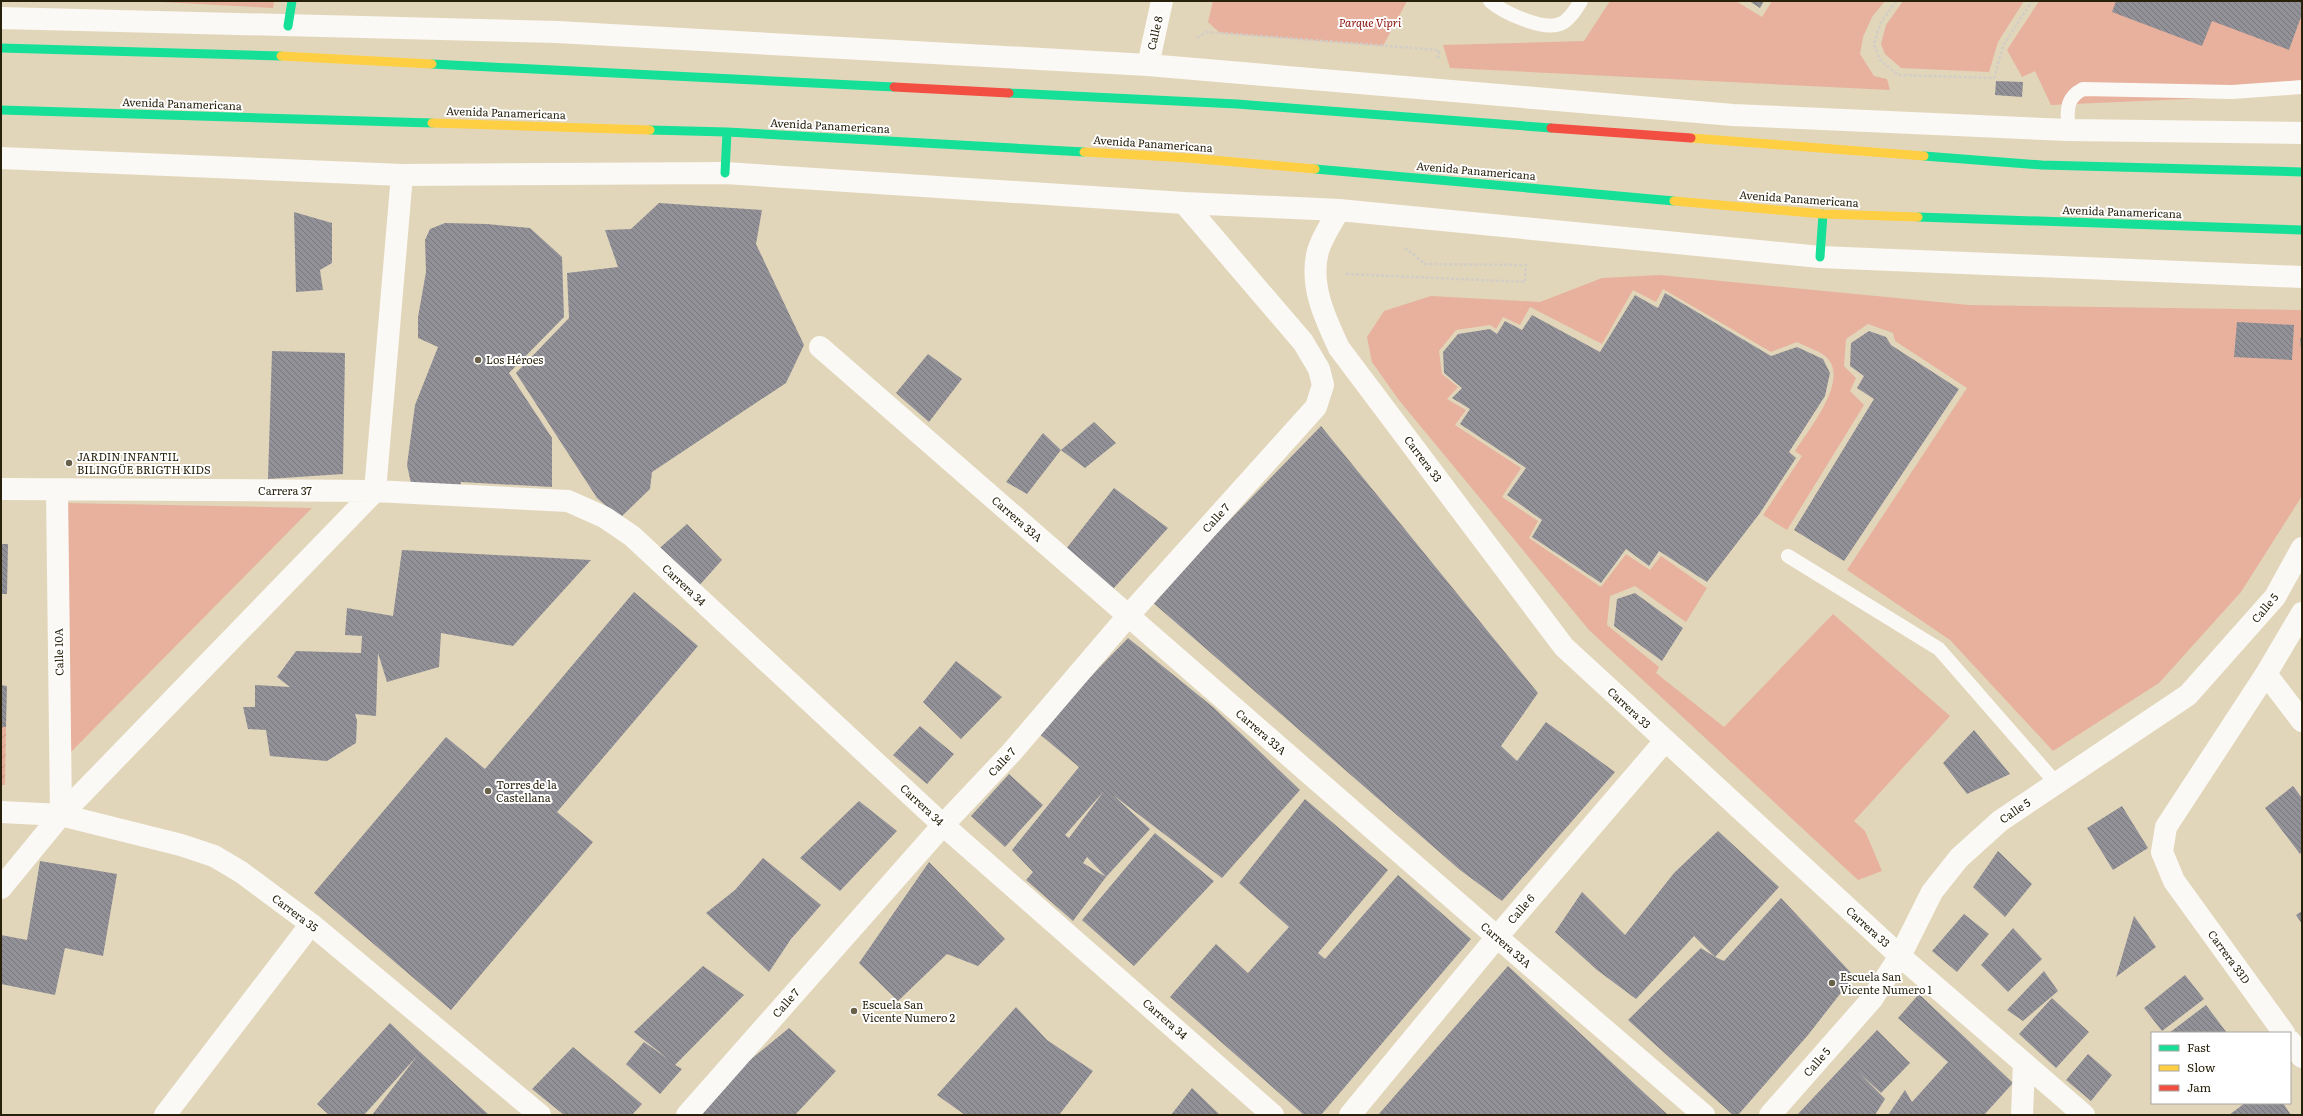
<svg xmlns="http://www.w3.org/2000/svg" width="2303" height="1116" font-family="Literata,serif">
<style>
.green{fill:#e7b19d}
.garden{fill:url(#garden-furrows)}
.building{fill:url(#building-back-hatch);fill-rule:evenodd}
.lines{fill:none;stroke-linecap:round;stroke-linejoin:round}
.path{stroke:#d2cec6;stroke-width:2.5;stroke-dasharray:3 2;stroke-linecap:butt}
.lane{stroke:#fbf9f5;stroke-width:14}
.street{stroke:#fbf9f5;stroke-width:22}
.fast{stroke:#16e098;stroke-width:9}
.slow{stroke:#ffcf43;stroke-width:9}
.jam{stroke:#f24e42;stroke-width:9}
.poi-dot{fill:#686048;stroke:#fff;stroke-width:1.5}
.labels{text-anchor:middle;stroke-width:4;stroke-linejoin:round;paint-order:stroke}
.park-label{font-size:11px;font-style:italic;fill:#8b110d;stroke:#fff}
.street-label{font-size:11px;fill:#27200b;stroke:#fff}
.poi-label{font-size:11px;fill:#27200b;stroke:#fff;text-anchor:start}
</style>
<defs>
<pattern id="garden-furrows" width="10" height="10" patternUnits="userSpaceOnUse"><rect width="10" height="10" fill="#e7b19d"/><path d="M-1 1l2-2M0 10L10 0M9 11l2-2" fill="none" stroke="#c69886"/></pattern>
<pattern id="building-back-hatch" width="6" height="6" patternUnits="userSpaceOnUse"><rect width="6" height="6" fill="#929198"/><path d="M-1 5l2 2M0 0l6 6M5-1l2 2" fill="none" stroke="#77767a"/></pattern>
</defs>
<rect width="100%" height="100%" fill="#e2d6ba"/>
<path class="green" d="M141 1H274L273 8Z
M1213 1H1407L1383 46 1220 33 1208 22Z
M1610 1H1736L1762 17 1772 1H1885L1872 17 1863 37 1860 54 1874 76 1887 79 1890 90 1450 68 1443 45 1584 41Z
M1903 1H2024L1998 42 1989 72 1901 68 1885 54 1881 44 1886 25Z
M2039 1H2302V94L2051 105 2035 71 2022 77 2007 50Z
M1660 275 1969 305 2302 310V496L2241 592 2159 683 2053 751 1950 640 1847 570 1967 388 1895 341 1893 333 1868 324 1846 339 1844 366 1856 378 1850 391 1864 405 1787 530 1763 515 1802 456 1795 451C1808 430 1852 378 1825 356 1818 350 1806 347 1797 342L1771 352 1663 289 1656 302 1633 290 1602 344 1530 307 1520 325 1503 317 1496 329 1490 325 1456 330 1439 351 1442 374 1458 387 1447 399 1466 410 1455 425 1521 468 1502 497 1538 521 1529 538 1601 587 1626 554 1650 570 1661 556 1707 588 1686 622 1635 586 1610 596 1607 625 1659 667 1656 673 1724 727 1833 614 1950 716 1854 821 1865 831 1882 871 1858 880 1589 630 1398 399 1372 362 1367 337 1384 311 1431 296 1540 302 1602 278Z
M66 503 312 508 65 758Z"/>
<path class="garden" d="M1 727H6L5 785H1Z"/>
<path class="building" d="M1749 1H1764L1760 8Z
M2116 1H2302V14L2289 50 2212 21 2202 46 2112 12Z
M1996 81 2023 82 2022 97 1995 95Z
M659 203 762 210 756 244 804 345 786 383 652 472 650 489 620 518 597 498 516 373 569 318 567 273 618 267 605 230 631 229Z
M294 212 332 223V263L320 270 323 290 296 292Z
M445 223 487 224 530 228 562 257 564 317 509 373 552 438V487L461 482 459 493 412 488 407 465 415 405 438 347 418 338V317L426 272 425 240 430 229Z
M1665 293 1771 356 1797 347 1823 359 1830 373 1825 396 1789 452 1796 458 1760 513 1707 582 1659 551 1649 566 1626 549 1601 583 1532 537 1542 520 1507 495 1526 468 1460 424 1470 409 1452 398 1462 388 1444 373 1443 352 1458 334 1490 329 1497 334 1505 321 1522 330 1532 315 1600 352 1635 295 1658 308Z
M2237 322 2294 325 2292 360 2234 357Z
M1869 331 1886 337 1891 345 1959 389 1844 561 1794 530 1874 399 1857 388 1864 376 1850 366 1851 343Z
M2302 336V359L2300 339Z
M272 351 345 353 343 474 268 479Z
M928 354 962 379 929 422 896 393Z
M1094 422 1116 443 1085 468 1061 450Z
M1321 426 1538 693 1501 746 1517 761 1546 722 1615 772 1502 901 1460 870 1151 601Z
M1043 433 1061 450 1027 494 1006 482Z
M1114 488 1168 528 1113 589 1066 549Z
M687 524 722 560 697 588 654 553Z
M1 544H8L7 594H1Z
M402 550 591 560 513 646 441 633 439 667 387 682 378 653 376 716 355 714 357 720 356 743 327 761 270 756 266 730 248 729 243 707H255V685L290 687 277 677 296 651 361 653 362 636 345 635 347 608 393 616Z
M634 592 698 646 557 812 593 842 451 1010 314 893 446 737 485 769Z
M1635 593 1683 628 1662 661 1614 626 1617 599Z
M1128 638 1213 707 1300 790 1222 878 1113 795 1150 829 1106 877 1087 857 1083 863 1106 877 1073 921 1026 880 1033 872 1012 850 1079 767 1037 732ZM1104 791 1069 838 1065 835Z
M956 661 1002 697 961 739 923 702Z
M1 685 7 686 6 727H1Z
M920 726 954 754 927 784 893 755Z
M1974 730 2010 774 1967 794 1943 763Z
M1009 774 1043 805 1005 847 971 816Z
M2293 786 2302 798V852L2300 854 2265 808Z
M1305 799 1388 870 1318 953 1325 959 1398 875 1471 939 1321 1115H1304L1170 997 1216 944 1248 973 1289 927 1239 883Z
M859 801 897 831 840 891 800 858Z
M2122 806 2148 848 2113 870 2087 828Z
M1718 831 1779 887 1715 957 1724 961 1781 898 1854 976 1808 1035 1738 1115H1733L1628 1020 1701 948 1715 957 1694 936 1636 999 1597 970 1555 932 1582 892 1625 935 1674 873Z
M1155 833 1214 881 1134 966 1082 920Z
M1998 851 2032 884 2005 917 1973 887Z
M763 858 821 905 791 939 769 972 706 913 735 890Z
M40 861 117 874 103 956 65 948 55 995 1 984V935L27 940Z
M929 862 1005 939 978 966 947 954 898 1001 859 963Z
M2302 911V924L2296 915Z
M1964 914 1989 934 1957 972 1932 951Z
M2134 916 2156 947 2116 977Z
M2013 928 2042 959 2008 992 1981 965Z
M703 966 744 995 675 1065 682 1069 660 1094 626 1064 644 1042 668 1059 634 1032Z
M1508 966 1668 1115H1378Z
M2044 971 2058 991 2023 1021 2007 1010Z
M2185 975 2204 999 2162 1031 2144 1008Z
M1919 994 2013 1083 1984 1115H1888L1905 1090 1912 1102 1948 1062 1898 1018Z
M2052 998 2089 1032 2056 1068 2019 1034Z
M2206 1005 2227 1033H2169Z
M1016 1007 1047 1040 1093 1071 1059 1115H965L937 1095Z
M390 1023 420 1052 489 1115H372L417 1056 364 1115H329L317 1104Z
M789 1028 836 1071 795 1115H701L727 1079Z
M1877 1030 1910 1063 1881 1093 1857 1071 1885 1099 1875 1115H1797Z
M573 1047 642 1104 632 1115H564L532 1089Z
M2088 1054 2112 1075 2091 1101 2066 1080Z
M1192 1088 1220 1115H1171Z
M2245 1103H2283L2291 1115H2229Z"/>
<g class="lines">
<path class="path" d="M1896 1 1880 24 1874 44 1880 60 1898 75 1994 78 2003 46 2032 1
M1197 38 1207 32 1439 50 1438 59
M1346 274 1525 282 1526 265 1425 264 1404 247"/>
<path class="lane" d="M1490 1C1502 12 1543 31 1560 24 1569 21 1576 9 1581 1
M2068 130C2068 112 2064 99 2083 89L2232 92 2302 87
M1788 556 1939 649 2056 783"/>
<path class="street" d="M1 18 557 32 1148 65 1733 115 2068 130 2302 133
M1148 65 1162 1
M1 158 402 175 725 173 1184 203 1339 210 1820 257 2302 277
M1339 210C1332 223 1322 237 1318 251 1309 285 1325 318 1339 348L1564 647 1900 956 2084 1115
M820 347 1497 937 1704 1115
M1 489 375 491 568 501 604 517 632 536 943 825 1273 1115
M57 490 61 815
M2266 674 2302 721
M1 812 61 815 181 845 214 856 241 872 311 924 540 1115
M1 888 61 815 375 491 402 175
M2284 1033 2174 881 2162 852 2166 827 2266 674 2302 613
M2290 1041 2302 1057
M165 1115 311 924
M687 1115 943 825 1011 753 1128 616 1316 407 1323 385 1319 369 1303 342 1184 203
M1350 1115 1497 937 1665 741
M1770 1115 1872 999 1900 956 1932 892 1959 858 2000 821 2188 695 2275 597 2302 548
M2022 1115 2024 1063"/>
<path class="fast" d="M288 26 292 1
M1 48 281 56
M432 64 894 87
M1009 93 1237 104 1551 128
M1 110 432 123
M650 130 727 132 1084 152
M1924 156 2042 165 2302 172
M1315 169 1674 201
M725 173 727 132
M1918 217 2302 230
M1820 257 1823 214"/>
<path class="slow" d="M281 56 432 64
M432 123 650 130
M1691 138 1924 156
M1084 152 1188 158 1315 169
M1674 201 1823 214 1918 217"/>
<path class="jam" d="M894 87 1009 93
M1551 128 1691 138"/>
</g>
<g class="poi-dot">
<circle cx="478" cy="360" r="4"/>
<circle cx="69" cy="463" r="4"/>
<circle cx="488" cy="791" r="4"/>
<circle cx="1832" cy="983" r="4"/>
<circle cx="854" cy="1011" r="4"/>
</g>
<g class="labels">
<g class="park-label">
<text x="1370" y="27">Parque Vipri</text>
</g>
<g class="street-label">
<text transform="translate(1155 33) rotate(-77)" y="4">Calle 8</text>
<text transform="translate(182 104) rotate(2)" y="4">Avenida Panamericana</text>
<text transform="translate(506 113) rotate(2)" y="4">Avenida Panamericana</text>
<text transform="translate(830 126) rotate(3)" y="4">Avenida Panamericana</text>
<text transform="translate(1153 144) rotate(4)" y="4">Avenida Panamericana</text>
<text transform="translate(1476 171) rotate(5)" y="4">Avenida Panamericana</text>
<text transform="translate(1799 199) rotate(4)" y="4">Avenida Panamericana</text>
<text transform="translate(2122 212) rotate(2)" y="4">Avenida Panamericana</text>
<text transform="translate(1423 459) rotate(53)" y="4">Carrera 33</text>
<text x="285" y="495">Carrera 37</text>
<text transform="translate(1216 518) rotate(-48)" y="4">Calle 7</text>
<text transform="translate(1017 519) rotate(41)" y="4">Carrera 33A</text>
<text transform="translate(684 585) rotate(43)" y="4">Carrera 34</text>
<text transform="translate(2265 608) rotate(-50)" y="4">Calle 5</text>
<text transform="translate(59 652) rotate(-91)" y="4">Calle 10A</text>
<text transform="translate(1629 708) rotate(43)" y="4">Carrera 33</text>
<text transform="translate(1261 732) rotate(41)" y="4">Carrera 33A</text>
<text transform="translate(1002 762) rotate(-47)" y="4">Calle 7</text>
<text transform="translate(922 805) rotate(43)" y="4">Carrera 34</text>
<text transform="translate(2015 811) rotate(-34)" y="4">Calle 5</text>
<text transform="translate(1521 909) rotate(-49)" y="4">Calle 6</text>
<text transform="translate(295 913) rotate(37)" y="4">Carrera 35</text>
<text transform="translate(1868 927) rotate(42)" y="4">Carrera 33</text>
<text transform="translate(1506 945) rotate(41)" y="4">Carrera 33A</text>
<text transform="translate(2229 957) rotate(54)" y="4">Carrera 33D</text>
<text transform="translate(786 1003) rotate(-49)" y="4">Calle 7</text>
<text transform="translate(1165 1019) rotate(41)" y="4">Carrera 34</text>
<text transform="translate(1817 1062) rotate(-49)" y="4">Calle 5</text>
</g>
<g class="poi-label">
<text x="486" y="364">Los Héroes</text>
<text x="77" y="461">JARDIN INFANTIL<tspan x="77" dy="13">BILINGÜE BRIGTH KIDS</tspan></text>
<text x="496" y="789">Torres de la<tspan x="496" dy="13">Castellana</tspan></text>
<text x="1840" y="981">Escuela San<tspan x="1840" dy="13">Vicente Numero 1</tspan></text>
<text x="862" y="1009">Escuela San<tspan x="862" dy="13">Vicente Numero 2</tspan></text>
</g>
</g>
<rect width="2303" height="1116" fill="none" stroke="#27200b" stroke-width="4"/>
<rect x="2151" y="1032" width="140" height="72" fill="#ffffff" stroke="#a9a69d"/>
<rect x="2159" y="1045" width="20" height="6" fill="#16e098" stroke="#a9a69d"/>
<text x="2187" y="1052" font-size="12" fill="#27200b">Fast</text>
<rect x="2159" y="1065" width="20" height="6" fill="#ffcf43" stroke="#a9a69d"/>
<text x="2187" y="1072" font-size="12" fill="#27200b">Slow</text>
<rect x="2159" y="1085" width="20" height="6" fill="#f24e42" stroke="#a9a69d"/>
<text x="2187" y="1092" font-size="12" fill="#27200b">Jam</text>
</svg>
